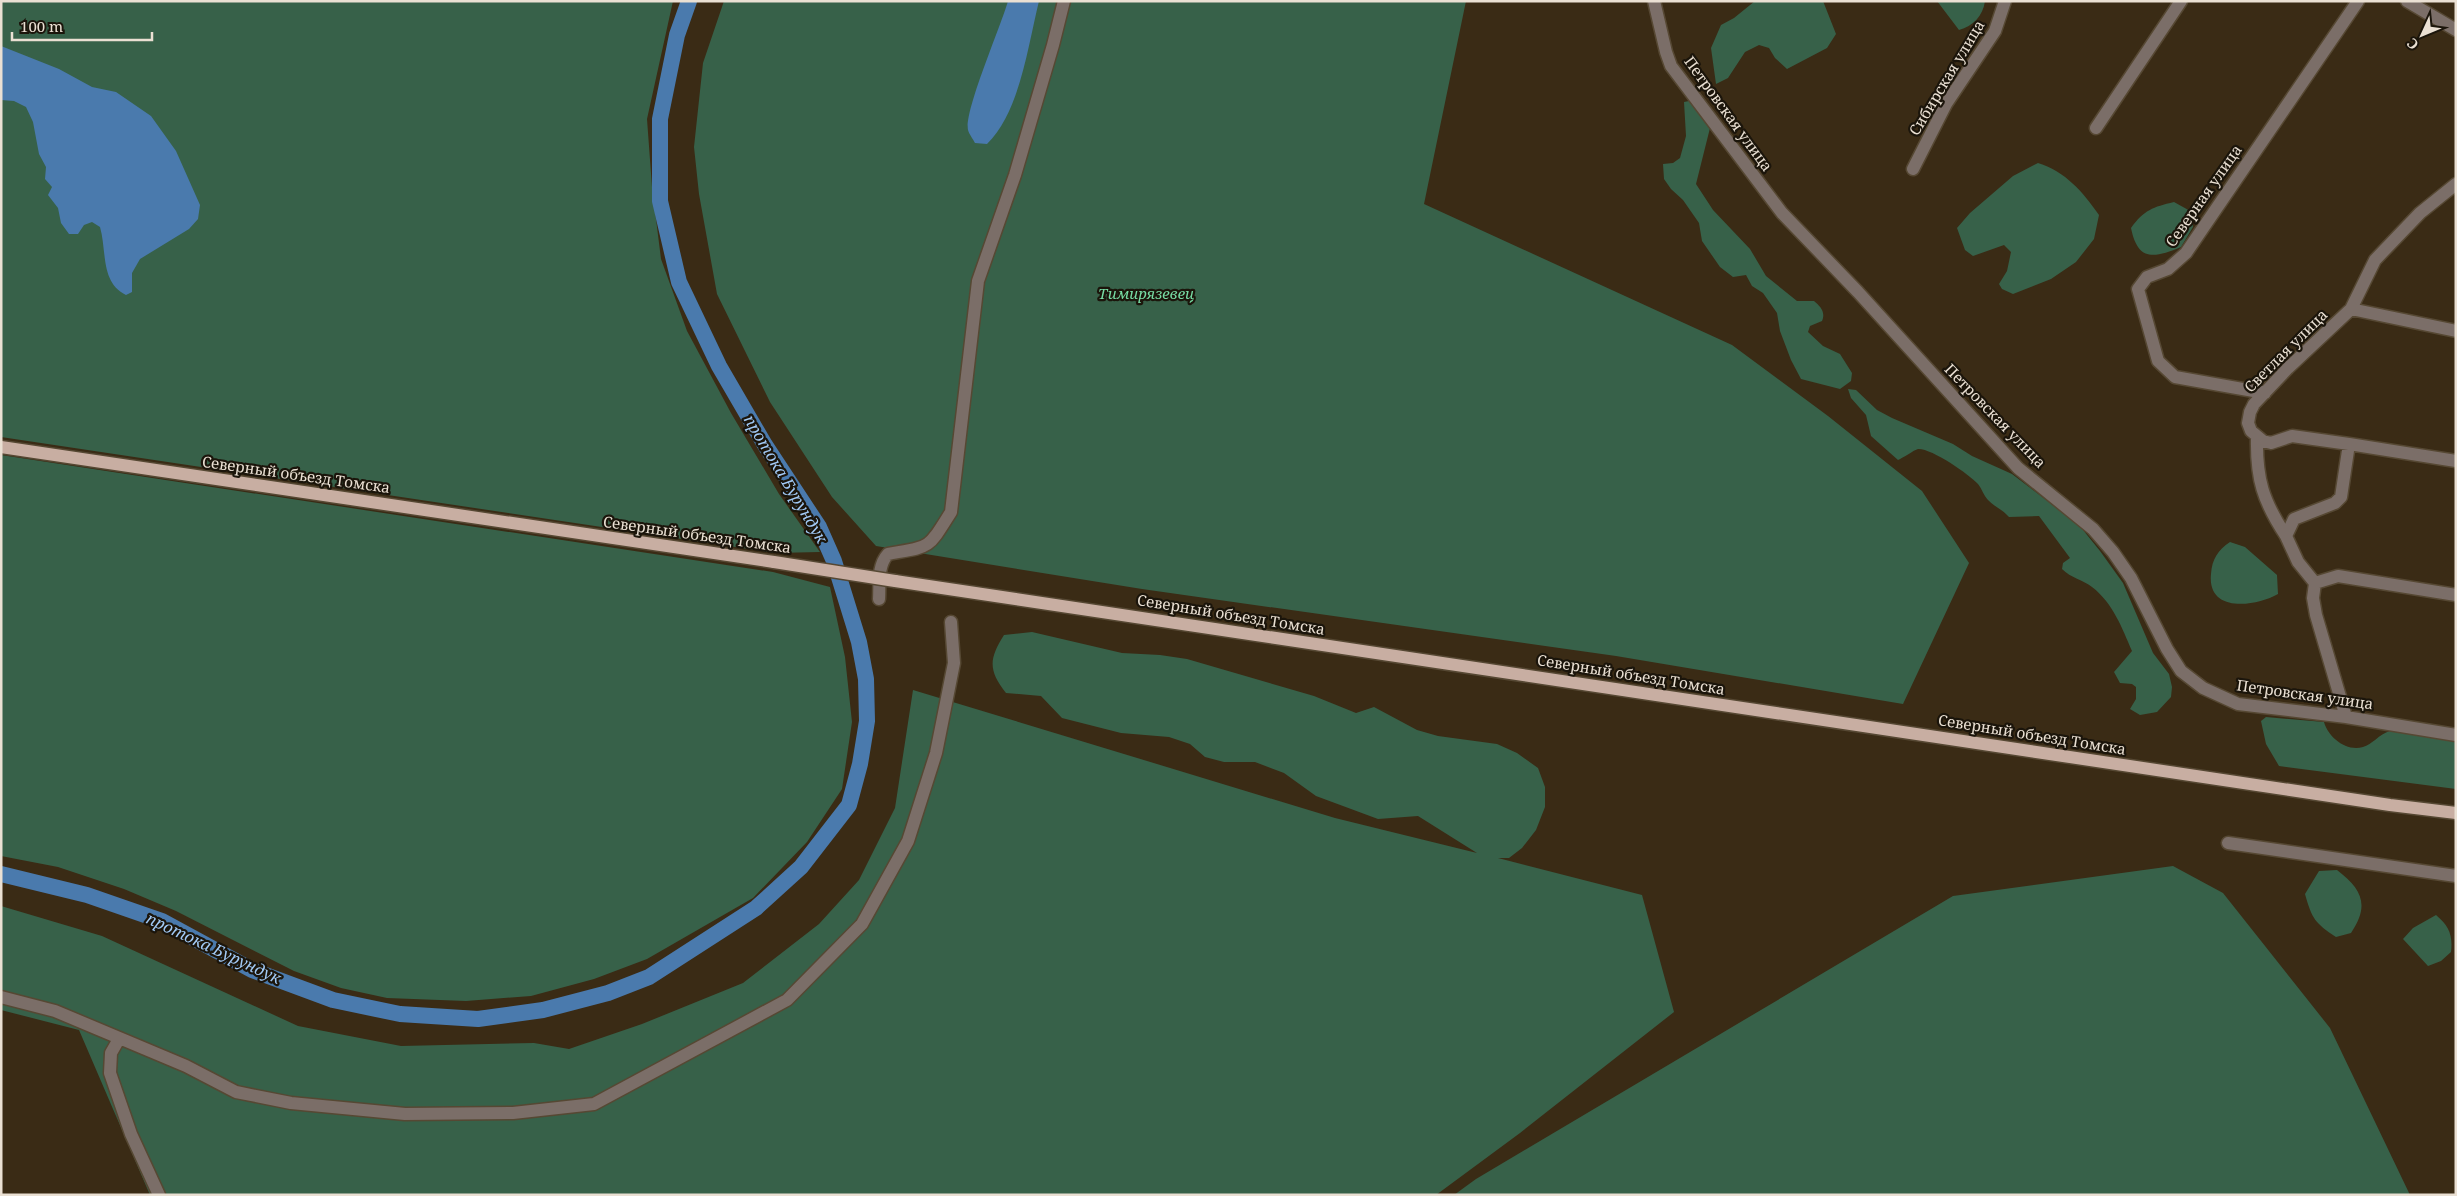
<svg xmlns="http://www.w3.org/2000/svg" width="2457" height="1196" font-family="'Noto Serif',serif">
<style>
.green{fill:#376149}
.water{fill:#4a7aad}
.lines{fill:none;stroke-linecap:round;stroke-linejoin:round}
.river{stroke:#4a7aad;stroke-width:16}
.minor-casing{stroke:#564833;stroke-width:15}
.major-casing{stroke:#564833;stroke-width:15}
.minor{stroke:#7b6e68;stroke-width:12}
.major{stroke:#c8aea2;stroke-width:12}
.major-bridge-casing{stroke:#564833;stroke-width:15;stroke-linecap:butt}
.major-bridge{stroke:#c8aea2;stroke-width:12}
.labels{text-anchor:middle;stroke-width:4.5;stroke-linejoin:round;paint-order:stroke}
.street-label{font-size:15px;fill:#eae0d3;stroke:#1b150b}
.park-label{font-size:15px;font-style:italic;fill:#76dba3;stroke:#1b150b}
.water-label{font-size:16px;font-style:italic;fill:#a2caf6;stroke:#1b150b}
</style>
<rect width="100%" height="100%" fill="#3a2b15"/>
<path class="green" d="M1 1H673L647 119 652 187 661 259 687 331 731 413 779 494 820 552 775 553 1 437Z
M724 1H1466L1424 204 1732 345 1828 416 1922 491 1969 563 1903 704 1616 656 1142 589 876 546 832 497 770 402 717 294 699 194 694 147 703 63Z
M1755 1H1823L1836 34 1827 48 1787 69 1775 58 1769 48 1759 45 1745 52 1728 78 1716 84 1711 48 1721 25 1734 18Z
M1937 1H1985C1983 16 1973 26 1959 30Z
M1689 101 1704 118 1710 128 1696 184 1713 210 1750 249 1766 276 1797 301H1814C1820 306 1826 312 1822 321L1810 326 1808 332 1823 346 1840 354 1852 373 1851 381 1840 389 1801 379 1791 360 1780 331 1777 313 1763 293 1752 286 1746 275 1733 277 1720 267 1702 241 1699 223 1683 200 1671 189 1664 179 1663 164 1673 163 1680 158 1686 136 1684 102Z
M2038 163C2066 172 2082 191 2099 215L2094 239 2076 262 2051 279 2013 294 2002 289 1999 284 2007 271 2011 252 2004 245 1973 256 1965 250 1957 228 1970 213 2013 176Z
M2174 202 2192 212 2193 227 2181 247C2154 258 2138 262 2131 228 2144 210 2153 207 2174 202Z
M1848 389 1856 390 1877 410 1892 418 1953 444 1972 456 2012 474 2079 525 2100 551 2123 583 2153 653 2169 674 2172 687 2171 697 2157 712 2140 715 2130 709 2136 699V687L2132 684 2120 683 2114 672 2132 651C2122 628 2113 603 2092 587 2083 580 2071 578 2062 569L2063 563 2070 558 2039 516 2009 517C2003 510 1995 507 1988 500 1984 496 1982 489 1978 484 1969 474 1931 448 1918 449 1914 450 1903 458 1898 460L1871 436 1866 415 1851 398Z
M1 455 773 572 830 587 845 657 852 722 842 789 807 842 753 898 647 959 594 979 531 996 466 1001 387 998 341 988 294 971 176 911 124 889 58 867 1 856Z
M2230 542 2245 547 2277 575 2278 594C2255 607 2207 613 2211 574 2212 559 2218 550 2230 542Z
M1032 632 1122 653 1160 655 1187 659 1314 696 1356 713 1374 707 1417 730 1438 736 1497 744 1517 753 1538 768 1545 787V807L1536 830 1522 848 1509 858H1498L1642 895 1674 1012 1520 1133 1436 1195H150L79 1030 1 1010V906L102 936 298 1026 401 1046 534 1043 569 1049 642 1024 743 983 819 924 859 880 895 808 913 690 1335 818 1477 853 1418 816 1378 819 1316 796 1284 773 1255 762H1224L1205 757 1190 744 1169 737 1121 733 1062 718 1041 696 1006 693C988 670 989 659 1004 635Z
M2266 717 2324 722C2328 737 2346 752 2363 747 2372 745 2379 734 2390 731L2456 741V789L2279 766 2266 744 2261 721Z
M2173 866 2223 893 2330 1028 2410 1195H1454L1476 1179 1953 896Z
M2337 870C2362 889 2370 905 2351 933L2336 937C2315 923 2312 919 2305 894L2319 871Z
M2436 915C2449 926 2453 935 2451 952L2441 961 2428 966 2403 939 2413 928Z"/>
<path class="water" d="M1008 1H1039C1028 45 1020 112 987 144L975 143C973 139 969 134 968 130 964 111 1001 26 1008 1Z
M1 46 59 69 92 87 116 92 151 116 176 151 200 205 198 219 189 229 140 259 132 273V292L126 295C100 282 107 251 100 227L92 222 84 225 78 234H69L61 223 58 208 48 195 52 187 45 179 46 167 39 154 33 122 26 107 14 101 1 100Z"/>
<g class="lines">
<path class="river" d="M1 874 87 895 162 921 252 970 333 1000 400 1014 478 1019 543 1010 608 993 649 977 756 908 801 867 849 805 860 764 867 721 866 679 859 642 834 561 819 527 765 445 719 366 679 282 660 201V119L677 35 689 1"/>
<defs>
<path id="minor" d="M1654 1 1666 52 1671 66 1782 213 1858 292 2018 468 2093 529 2113 552 2131 578 2167 649 2181 671 2203 688 2238 704 2346 717 2456 735
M2407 1 2456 30
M2096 128 2181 1
M1913 169 1946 104 1995 31 2005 1
M2351 309 2456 331
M2265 393 2175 377 2158 361 2138 289 2147 277 2168 269 2186 253 2358 1
M2257 437C2256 479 2263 501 2286 536
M2349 444 2456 461
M2315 583 2338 576 2456 595
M879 599C880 584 877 566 888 554 932 546 927 550 951 512L978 281 1015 175 1053 45 1064 1
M2346 717 2316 615 2313 598 2315 583 2298 562 2286 536 2294 519 2335 503 2341 497 2349 444 2292 436 2271 443 2263 441 2251 431 2248 423 2250 412 2254 404 2288 368 2351 309 2375 260 2420 213 2456 184
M2228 843 2456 876
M1 997 55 1011 186 1066 236 1092 291 1103 405 1114 513 1113 594 1104 787 1000 862 924 908 841 936 753 954 663 951 622
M119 1039 111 1053 110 1073 131 1134 159 1195"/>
<path id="major" d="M1 447 774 562
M895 581 2390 805 2456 813"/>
</defs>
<use href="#minor" class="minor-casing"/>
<use href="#major" class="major-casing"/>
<use href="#minor" class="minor"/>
<use href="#major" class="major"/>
<defs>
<path id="major-bridge" d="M774 562 895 581"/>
</defs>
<use href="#major-bridge" class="major-bridge-casing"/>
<use href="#major-bridge" class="major-bridge"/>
</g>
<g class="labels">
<g class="street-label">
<text transform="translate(1947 78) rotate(-59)" y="5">Сибирская улица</text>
<text transform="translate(1728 114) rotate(54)" y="5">Петровская улица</text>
<text transform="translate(2204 196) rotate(-55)" y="5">Северная улица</text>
<text transform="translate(2286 351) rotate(-45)" y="5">Светлая улица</text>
<text transform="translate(1995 416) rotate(46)" y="5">Петровская улица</text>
<text transform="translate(296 475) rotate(8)" y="5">Северный объезд Томска</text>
<text transform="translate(697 535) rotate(8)" y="5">Северный объезд Томска</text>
<text transform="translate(1231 615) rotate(9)" y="5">Северный объезд Томска</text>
<text transform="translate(1631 675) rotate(9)" y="5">Северный объезд Томска</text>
<text transform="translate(2305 695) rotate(8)" y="5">Петровская улица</text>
<text transform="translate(2032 735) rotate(9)" y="5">Северный объезд Томска</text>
</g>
<g class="park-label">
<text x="1146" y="299">Тимирязевец</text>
</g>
<g class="water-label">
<text transform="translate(786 479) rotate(59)" y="6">протока Бурундук</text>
<text transform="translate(214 948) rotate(25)" y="6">протока Бурундук</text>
</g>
</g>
<rect width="2457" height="1196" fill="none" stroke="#eae0d3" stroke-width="5"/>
<g transform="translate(2422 35) rotate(226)" stroke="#1b150b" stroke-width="4" paint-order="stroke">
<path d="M0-4L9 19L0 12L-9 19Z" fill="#eae0d3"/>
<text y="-8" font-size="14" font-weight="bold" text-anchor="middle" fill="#eae0d3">С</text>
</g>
<path d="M12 32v8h140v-8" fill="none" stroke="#eae0d3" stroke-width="2.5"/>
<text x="20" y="32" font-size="15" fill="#eae0d3" stroke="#1b150b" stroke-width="4" paint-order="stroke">100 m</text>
</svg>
